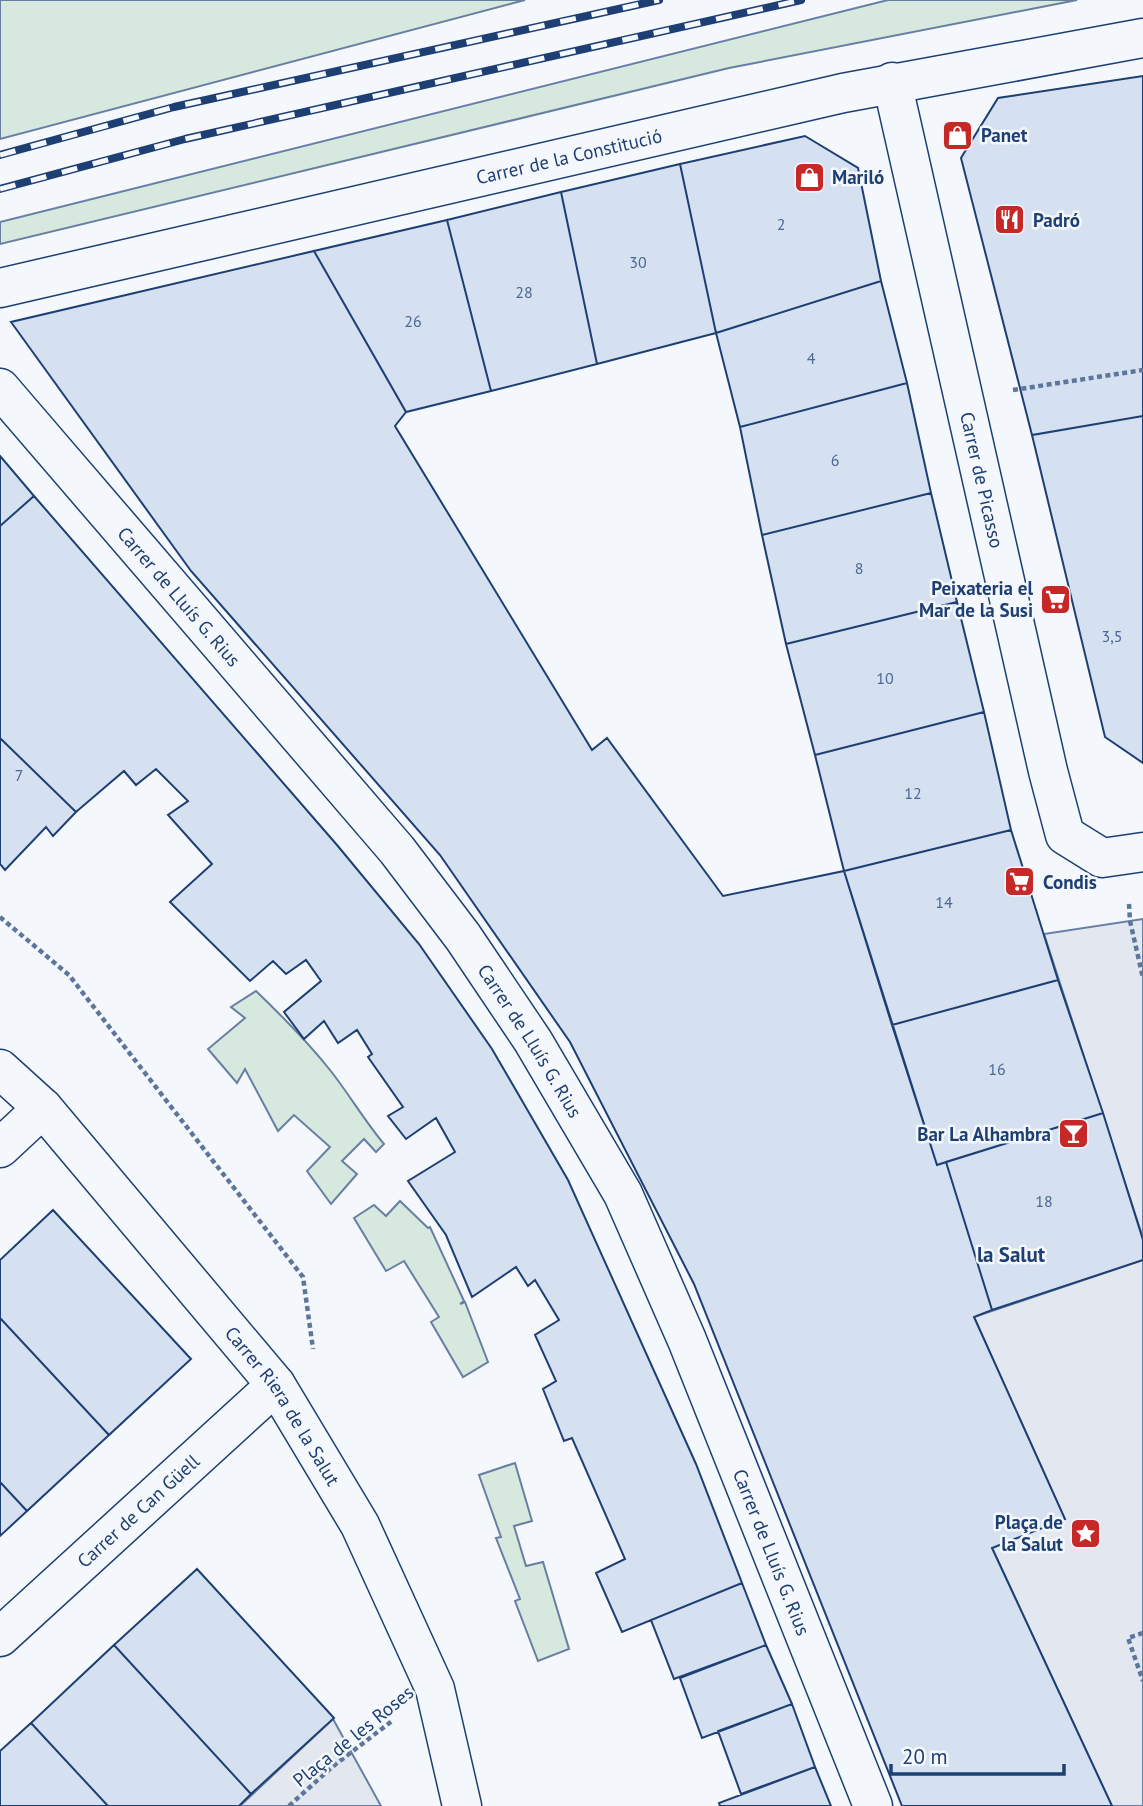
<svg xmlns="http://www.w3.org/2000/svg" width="1143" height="1806" font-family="'PT Sans',sans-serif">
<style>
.green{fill:#d7e8df;stroke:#687fa3;stroke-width:2}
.parking{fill:#e3e8f0;stroke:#687fa3;stroke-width:2}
.building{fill:#d5e0f0;stroke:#1d3f73;stroke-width:2}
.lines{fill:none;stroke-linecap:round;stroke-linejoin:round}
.street-casing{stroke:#1d3f73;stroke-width:41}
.secondary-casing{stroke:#1d3f73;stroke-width:41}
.path{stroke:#5e769c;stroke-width:4.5;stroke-dasharray:5 3.5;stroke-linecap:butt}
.street{stroke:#f4f7fb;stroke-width:38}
.secondary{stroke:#f4f7fb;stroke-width:38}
.rail-casing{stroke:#1d3f73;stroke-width:8}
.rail{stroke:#f4f7fb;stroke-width:5;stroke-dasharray:16;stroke-linecap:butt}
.labels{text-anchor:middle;stroke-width:5;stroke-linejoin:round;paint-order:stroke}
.number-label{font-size:16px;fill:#4b6792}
.poi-label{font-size:19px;font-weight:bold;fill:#1d3f73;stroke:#f4f7fb;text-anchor:start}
.street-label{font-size:19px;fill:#1d3f73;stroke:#f4f7fb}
.neighbourhood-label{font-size:21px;font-weight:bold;fill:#1d3f73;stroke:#f4f7fb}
</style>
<rect width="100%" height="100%" fill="#f4f7fb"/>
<path class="green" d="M0 0H525L0 139Z
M888 0H1077L729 68 0 244V222Z
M256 991C282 1016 307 1041 330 1070 349 1094 364 1120 384 1144L376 1152 364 1139 342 1161 357 1174 331 1204 307 1171 330 1147 294 1115 278 1131 245 1069 237 1083 208 1049 245 1018 231 1007Z
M400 1201 428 1228 430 1227 464 1301 460 1304 465 1302 488 1362 463 1377 431 1322 439 1317 404 1261 386 1271 354 1218 374 1205 386 1216Z
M515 1463 532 1521 514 1526 526 1566 543 1562 569 1649 538 1661 515 1601 520 1599 496 1538 501 1537 479 1475Z"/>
<path class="parking" d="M1143 919V1238L1044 934Z
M1143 1260V1806H1112L992 1548 1064 1518 974 1317Z
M333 1719 381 1806H240Z"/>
<path class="building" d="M1143 76V416L1032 435 961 158 998 98Z
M805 136 858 168 881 281 716 333 680 164Z
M680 164 716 333 597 364 561 192Z
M561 192 597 364 491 391 447 220Z
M447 220 491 391 406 412 314 251Z
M314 251 406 412 395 426 592 750 607 738 723 896 844 871 937 1165 946 1162 992 1310 974 1317 1065 1519 992 1548 1112 1806H902L694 1284 570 1042 440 855 191 571 11 322Z
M881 281 907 383 740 427 716 333Z
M907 383 931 493 762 535 740 427Z
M1143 416V763L1105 737 1032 435Z
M0 456 34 496 0 526Z
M931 493 957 602 786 644 762 535Z
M34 496 337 845 419 944 492 1049 568 1180 696 1464 742 1583 622 1632 596 1573 625 1559 572 1438 564 1441 543 1389 556 1381 535 1335 559 1320 535 1280 528 1286 516 1267 472 1297 446 1235 408 1181 455 1152 436 1118 406 1139 388 1116 403 1107 368 1057 372 1054 357 1030 338 1043 324 1021 304 1039 284 1012 321 981 306 960 286 974 273 961 250 981 170 902 212 864 168 815 188 801 156 769 136 785 124 771 76 812 0 738V526Z
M957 602 984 712 815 755 786 644Z
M984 712 1011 830 844 871 815 755Z
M0 738 76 812 53 836 46 827 5 870 0 864Z
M1011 830 1058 980 892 1025 844 871Z
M1058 980 1103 1113 937 1165 892 1025Z
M1103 1113 1143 1240V1260L992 1310 946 1162Z
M53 1210 191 1359 109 1435 0 1318V1260Z
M0 1318 109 1435 27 1511 0 1482Z
M0 1482 27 1511 0 1536Z
M197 1569 334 1718 251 1794 114 1645Z
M742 1583 766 1645 674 1679 651 1620Z
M114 1645 251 1794 239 1806H108L31 1723Z
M766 1645 792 1704 702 1738 680 1678Z
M792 1704 815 1767 741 1794 718 1731Z
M31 1723 108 1806H0V1751Z
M815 1767 831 1806H720L719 1803Z"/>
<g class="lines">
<defs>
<g id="street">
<path id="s1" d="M892 82 1048 771 1065 835 1102 858 1143 852"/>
<path id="s2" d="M0 288 843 93 1143 38"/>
<path id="s3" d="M0 388 397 850 463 937 533 1041 623 1194 687 1340 873 1806"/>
<path d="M0 1148 43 1108"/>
<path id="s4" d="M0 1637 276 1385"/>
</g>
<g id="secondary">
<path id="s5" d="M0 1069 43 1108 276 1385 360 1525 435 1689 462 1806"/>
</g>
</defs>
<use href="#street" class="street-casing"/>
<use href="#secondary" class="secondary-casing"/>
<path class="path" d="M1013 390 1143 370
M1129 904 1130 921 1143 978
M0 917 69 975 303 1277 313 1349
M1143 1633 1128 1638 1143 1681
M289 1806 332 1767 392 1721"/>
<use href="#street" class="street"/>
<use href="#secondary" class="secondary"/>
<defs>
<path id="rail" d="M0 155 174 107 659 0
M0 189 185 139 801 0"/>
</defs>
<use href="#rail" class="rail-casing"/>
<use href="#rail" class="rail"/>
</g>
<defs>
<symbol id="shop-square" viewBox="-11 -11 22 22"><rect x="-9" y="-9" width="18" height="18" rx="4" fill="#c62828" stroke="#f4f7fb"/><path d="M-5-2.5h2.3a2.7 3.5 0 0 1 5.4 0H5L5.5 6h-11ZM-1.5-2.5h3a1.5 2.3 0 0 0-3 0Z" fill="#fff"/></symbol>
<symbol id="restaurant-square" viewBox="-11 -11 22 22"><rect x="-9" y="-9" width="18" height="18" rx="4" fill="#c62828" stroke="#f4f7fb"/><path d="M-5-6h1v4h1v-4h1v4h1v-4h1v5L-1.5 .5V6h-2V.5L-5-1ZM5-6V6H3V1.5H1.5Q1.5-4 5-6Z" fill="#fff"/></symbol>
<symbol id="supermarket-square" viewBox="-11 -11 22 22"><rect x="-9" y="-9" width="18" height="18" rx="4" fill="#c62828" stroke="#f4f7fb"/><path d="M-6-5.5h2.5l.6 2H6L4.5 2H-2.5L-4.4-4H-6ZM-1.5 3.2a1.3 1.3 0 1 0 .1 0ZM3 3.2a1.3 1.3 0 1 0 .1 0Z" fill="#fff"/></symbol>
<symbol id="bar-square" viewBox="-11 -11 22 22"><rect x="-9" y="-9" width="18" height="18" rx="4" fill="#c62828" stroke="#f4f7fb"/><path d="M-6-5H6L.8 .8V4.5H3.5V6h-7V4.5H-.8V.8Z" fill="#fff"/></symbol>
<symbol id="sight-square" viewBox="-11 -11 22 22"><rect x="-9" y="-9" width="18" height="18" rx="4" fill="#c62828" stroke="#f4f7fb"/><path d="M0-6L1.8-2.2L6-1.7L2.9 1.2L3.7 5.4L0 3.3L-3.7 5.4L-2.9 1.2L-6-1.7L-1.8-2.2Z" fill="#fff"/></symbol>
</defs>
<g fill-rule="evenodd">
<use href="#shop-square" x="940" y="118" width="35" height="35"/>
<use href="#shop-square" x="792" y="160" width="35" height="35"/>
<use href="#restaurant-square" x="992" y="202" width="35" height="35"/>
<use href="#supermarket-square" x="1038" y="582" width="35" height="35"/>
<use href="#supermarket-square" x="1002" y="864" width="35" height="35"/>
<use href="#bar-square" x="1056" y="1116" width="35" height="35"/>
<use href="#sight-square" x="1068" y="1516" width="35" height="35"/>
</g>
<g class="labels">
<g class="number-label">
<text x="781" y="230">2</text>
<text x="638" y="268">30</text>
<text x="524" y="298">28</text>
<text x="413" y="327">26</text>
<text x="811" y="364">4</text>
<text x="835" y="466">6</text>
<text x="859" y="574">8</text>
<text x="1112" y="642">3,5</text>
<text x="885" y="684">10</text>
<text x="19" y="781">7</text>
<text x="913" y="799">12</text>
<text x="944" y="908">14</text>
<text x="997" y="1075">16</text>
<text x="1044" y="1207">18</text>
</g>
<g class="poi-label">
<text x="981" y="142">Panet</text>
<text x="832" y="184">Mariló</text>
<text x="1033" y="227">Padró</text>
<text x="1033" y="595" text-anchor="end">Peixateria el<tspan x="1033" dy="22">Mar de la Susi</tspan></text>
<text x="1043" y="889">Condis</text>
<text x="1051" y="1141" text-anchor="end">Bar La Alhambra</text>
<text x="1063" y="1529" text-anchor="end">Plaça de<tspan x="1063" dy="22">la Salut</tspan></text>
</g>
<g class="street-label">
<text dy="7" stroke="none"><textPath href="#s2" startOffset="584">Carrer de la Constitució</textPath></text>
<text dy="7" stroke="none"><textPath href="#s1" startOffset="408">Carrer de Picasso</textPath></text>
<text dy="7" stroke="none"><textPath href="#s3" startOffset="275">Carrer de Lluís G. Rius</textPath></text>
<text dy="7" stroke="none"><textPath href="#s3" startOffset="842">Carrer de Lluís G. Rius</textPath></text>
<text dy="7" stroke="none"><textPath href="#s5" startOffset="441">Carrer Riera de la Salut</textPath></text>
<text dy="7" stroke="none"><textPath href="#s4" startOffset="187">Carrer de Can Güell</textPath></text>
<text dy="7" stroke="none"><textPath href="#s3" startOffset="1409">Carrer de Lluís G. Rius</textPath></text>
<text transform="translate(353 1736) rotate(-39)" y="7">Plaça de les Roses</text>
</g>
<g class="neighbourhood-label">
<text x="1011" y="1262">la Salut</text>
</g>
</g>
<path d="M891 1764v10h173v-10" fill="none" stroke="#1d3f73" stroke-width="3.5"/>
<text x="902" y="1764" font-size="21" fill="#1d3f73" stroke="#f4f7fb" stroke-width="5" paint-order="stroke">20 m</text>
</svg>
